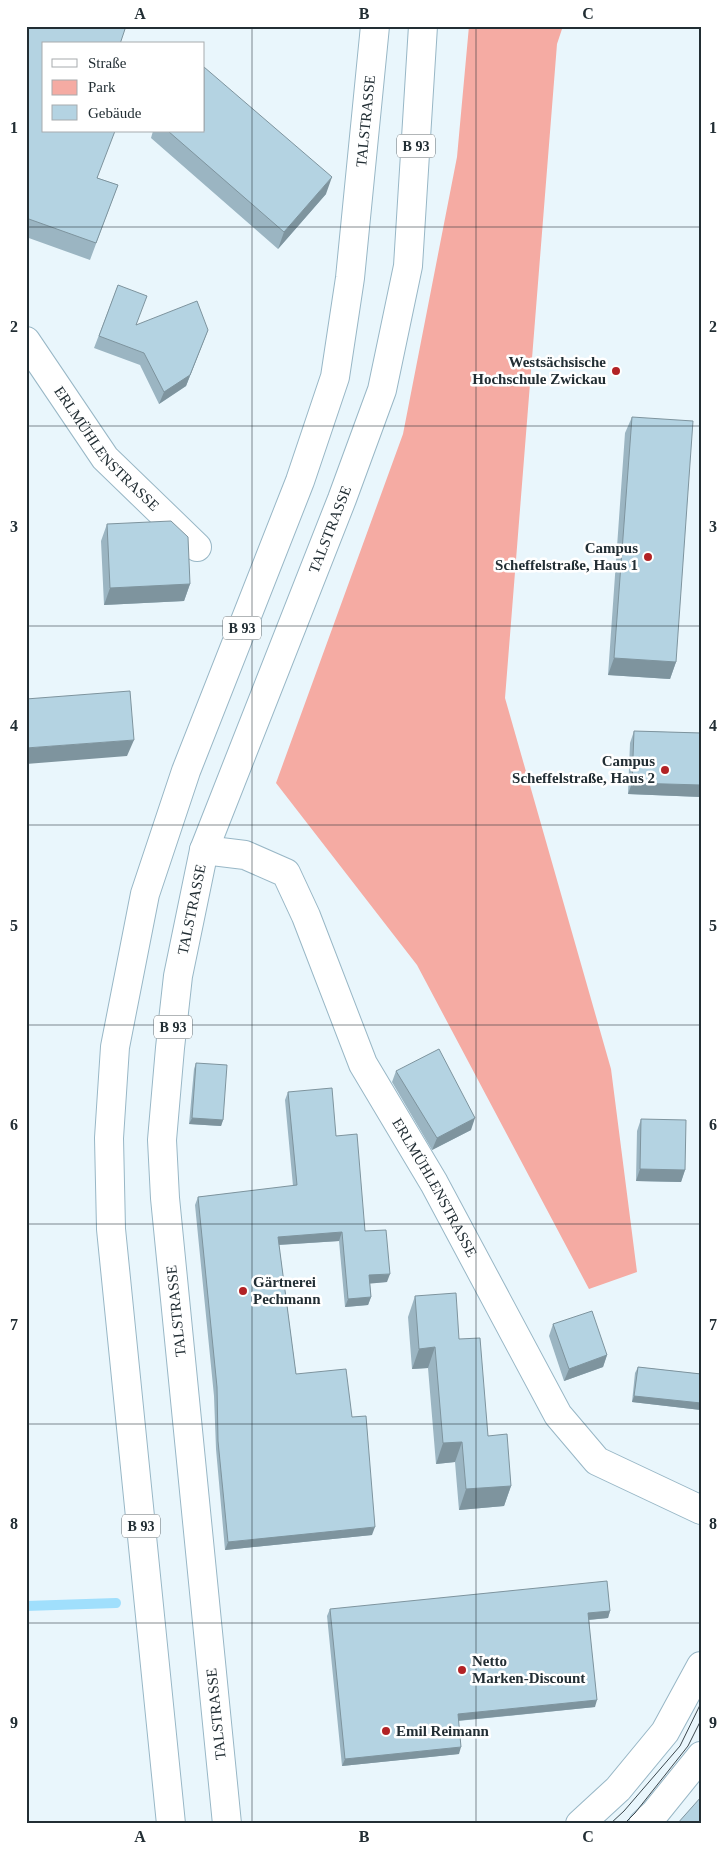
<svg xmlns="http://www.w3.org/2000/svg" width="727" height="1850" font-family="Georgia,serif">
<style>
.green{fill:#f5aba3}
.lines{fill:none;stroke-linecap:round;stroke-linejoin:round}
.stream{stroke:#a0dffc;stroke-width:10}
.street-casing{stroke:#98b7c6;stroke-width:30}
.secondary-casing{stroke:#98b7c6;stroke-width:30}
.primary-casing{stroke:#98b7c6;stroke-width:30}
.street{stroke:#fff;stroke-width:28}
.secondary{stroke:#fff;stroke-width:28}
.primary{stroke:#fff;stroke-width:28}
.tram{stroke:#3b474d;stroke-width:1}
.wall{fill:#9bb5c2}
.shaded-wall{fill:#7e949e}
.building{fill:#b4d3e2;stroke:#7e949e}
.grid{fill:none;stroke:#222e34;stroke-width:1;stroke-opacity:0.55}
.poi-dot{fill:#b22225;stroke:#fff;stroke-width:2}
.labels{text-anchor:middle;stroke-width:5;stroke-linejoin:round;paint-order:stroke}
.shield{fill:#fff;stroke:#646d71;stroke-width:1}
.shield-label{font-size:14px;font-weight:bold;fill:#222e34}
.street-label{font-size:15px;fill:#222e34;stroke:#fff}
.poi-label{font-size:15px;font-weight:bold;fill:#222e34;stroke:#fff;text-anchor:end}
.neatline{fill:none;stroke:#222e34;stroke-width:2}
.grid-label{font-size:16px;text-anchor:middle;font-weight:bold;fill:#222e34}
</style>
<rect width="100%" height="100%" fill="#e9f6fc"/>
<path class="green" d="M469 26H563L557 44 505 698 611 1069 637 1272 589 1289 417 965 276 783 403 434 457 157Z"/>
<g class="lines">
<path class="stream" d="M26 1606 116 1603"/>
<defs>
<g id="street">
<path id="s1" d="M26 341 105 458 197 547"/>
<path id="s2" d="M204 850 245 855 286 873 306 916 363 1064 434 1183 558 1415 597 1461 701 1510"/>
</g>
<path id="secondary" d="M580 1824 618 1789 665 1732 701 1666
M643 1824 655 1813 701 1756"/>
<g id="primary">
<path id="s3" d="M171 1824 111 1229 109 1138 115 1047 145 894 186 771 300 481 335 377 350 278 375 26"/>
<path id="s4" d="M227 1824 165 1198 162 1140 170 1048 178 976 204 850 342 499 382 390 408 266 423 26"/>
</g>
</defs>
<use href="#street" class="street-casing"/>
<use href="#secondary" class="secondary-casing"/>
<use href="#primary" class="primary-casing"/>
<use href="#street" class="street"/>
<use href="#secondary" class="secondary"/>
<use href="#primary" class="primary"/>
<path class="tram" d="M610 1824 624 1811 680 1746 701 1703
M624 1824 635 1813 688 1746 701 1720"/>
</g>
<path class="wall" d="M26 26 44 44 98 178 118 185 90 260 26 237Z
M153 131H204L326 194 278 249 151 138Z
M118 285 136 325 208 330 186 386 159 404 140 365 94 348Z
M632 417 676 662 670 679 608 675 625 433Z
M107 524 190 584 184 601 104 605 101 541Z
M634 731 701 733V797L628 794 630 743Z
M196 1063 223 1120 221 1126 189 1124 194 1069Z
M396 1071 471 1130 432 1150 392 1082Z
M288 1092 336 1136 365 1231 387 1282 370 1283 371 1297 368 1305 345 1307 339 1241 279 1245 296 1374 352 1417 372 1535 225 1550 216 1449 214 1396 195 1205 198 1197 293 1186 285 1100Z
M641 1119 685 1170 681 1182 636 1181 637 1131Z
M415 1296 459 1339 488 1436 511 1486 504 1506 459 1510 455 1462 436 1464 428 1368 412 1369 408 1317Z
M553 1324 607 1355 603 1367 564 1381 549 1336Z
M638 1367 701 1374V1410L632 1402 635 1373Z
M330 1609 610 1611 608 1618 589 1620 595 1707 458 1721 459 1754 342 1766 327 1616Z"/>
<path class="shaded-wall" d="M332 177 326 194 278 249 284 232Z
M208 330 186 386 159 404 164 392Z
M190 584 184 601 104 605 110 588Z
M614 658 676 662 670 679 608 675Z
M134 740 127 756 26 764V748Z
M632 783 701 785V797L628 794Z
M192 1118 223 1120 221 1126 189 1124Z
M475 1118 471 1130 432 1150 437 1138Z
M640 1169 685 1170 681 1182 636 1181Z
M342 1232 339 1241 276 1245 278 1237Z
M390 1274 387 1282 366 1284 369 1275Z
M371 1297 368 1305 345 1307 348 1299Z
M435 1347 428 1368 412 1369 419 1349Z
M607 1355 603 1367 564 1381 569 1369Z
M634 1396 701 1403V1410L632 1402Z
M462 1442 455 1462 436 1464 443 1443Z
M511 1486 504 1506 459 1510 466 1489Z
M375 1527 372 1535 225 1550 228 1542Z
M610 1611 608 1618 586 1620 588 1613Z
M597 1700 595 1707 455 1721 458 1714Z
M461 1747 459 1754 342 1766 345 1759Z"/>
<path class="building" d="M26 26H126L120 44H44V131H115L97 178 118 185 96 243 26 218Z
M204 67 332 177 284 232 168 131H204Z
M118 285 147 296 136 325 197 301 208 330 190 375 164 392 144 353 99 336Z
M632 417 693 421 676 662 614 658Z
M171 521 188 537 190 584 110 588 107 524Z
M130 691 134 740 26 748V699Z
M634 731 701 733V785L632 783Z
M439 1049 475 1118 437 1138 396 1071Z
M196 1063 227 1065 223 1120 192 1118Z
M332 1088 336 1136 357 1134 365 1231 386 1230 390 1274 369 1275 371 1297 348 1299 342 1232 278 1237 296 1374 346 1369 352 1417 366 1416 375 1527 228 1542 218 1441 217 1387 198 1197 297 1185 288 1092Z
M641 1119 686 1120 685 1170 640 1169Z
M456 1293 459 1339 480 1338 488 1436 507 1434 511 1486 466 1489 462 1442 443 1443 435 1347 419 1349 415 1296Z
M592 1311 607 1355 569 1369 553 1324Z
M638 1367 701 1374V1403L634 1396Z
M607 1581 610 1611 588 1613 597 1700 458 1714 461 1747 345 1759 330 1609Z
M701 1797V1824H677Z"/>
<path class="grid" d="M252 26V1824M476 26V1824M26 227H701M26 426H701M26 626H701M26 825H701M26 1025H701M26 1224H701M26 1424H701M26 1623H701"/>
<g class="poi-dot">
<circle cx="616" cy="371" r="5"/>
<circle cx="648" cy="557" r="5"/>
<circle cx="665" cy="770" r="5"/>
<circle cx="243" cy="1291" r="5"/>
<circle cx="462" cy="1670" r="5"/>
<circle cx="386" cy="1731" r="5"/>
</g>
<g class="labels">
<g class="shield">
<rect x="397" y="134.5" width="38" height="23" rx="4"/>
<rect x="223" y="616.5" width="38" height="23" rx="4"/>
<rect x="154" y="1015.5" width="38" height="23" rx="4"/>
<rect x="122" y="1514.5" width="38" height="23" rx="4"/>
</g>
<g class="shield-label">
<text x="416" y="151">B 93</text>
<text x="242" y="633">B 93</text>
<text x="173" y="1032">B 93</text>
<text x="141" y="1531">B 93</text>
</g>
<g class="street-label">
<text dy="5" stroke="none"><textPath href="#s3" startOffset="1745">TALSTRASSE</textPath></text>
<text dy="5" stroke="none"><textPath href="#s1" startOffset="135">ERLMÜHLENSTRASSE</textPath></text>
<text dy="5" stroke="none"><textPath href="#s4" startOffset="1325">TALSTRASSE</textPath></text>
<text dy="5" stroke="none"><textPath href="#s4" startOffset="920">TALSTRASSE</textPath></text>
<text dy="5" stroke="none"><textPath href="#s2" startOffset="435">ERLMÜHLENSTRASSE</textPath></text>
<text transform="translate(176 1311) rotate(-96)" y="5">TALSTRASSE</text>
<text transform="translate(216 1714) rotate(-96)" y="5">TALSTRASSE</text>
</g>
<g class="poi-label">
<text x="606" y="367">Westsächsische<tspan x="606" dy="17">Hochschule Zwickau</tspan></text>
<text x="638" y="553">Campus<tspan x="638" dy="17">Scheffelstraße, Haus 1</tspan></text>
<text x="655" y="766">Campus<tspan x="655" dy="17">Scheffelstraße, Haus 2</tspan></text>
<text x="253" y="1287" text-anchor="start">Gärtnerei<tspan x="253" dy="17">Pechmann</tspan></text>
<text x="472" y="1666" text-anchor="start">Netto<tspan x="472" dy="17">Marken-Discount</tspan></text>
<text x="396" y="1736" text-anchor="start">Emil Reimann</text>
</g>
</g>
<rect width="727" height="1850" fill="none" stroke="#ffffff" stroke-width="55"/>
<rect x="42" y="42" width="162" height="90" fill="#ffffff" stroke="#a7abae"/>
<rect x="52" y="59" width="25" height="8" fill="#ffffff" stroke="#a7abae"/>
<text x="88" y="68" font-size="15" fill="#222e34">Straße</text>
<rect x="52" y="80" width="25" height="15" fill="#f5aba3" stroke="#a7abae"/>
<text x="88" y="92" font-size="15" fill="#222e34">Park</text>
<rect x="52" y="105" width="25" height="15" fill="#b4d3e2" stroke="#a7abae"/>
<text x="88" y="118" font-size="15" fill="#222e34">Gebäude</text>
<rect x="28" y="28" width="672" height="1794" class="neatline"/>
<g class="grid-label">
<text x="140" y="19">A</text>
<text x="364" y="19">B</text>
<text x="588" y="19">C</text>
<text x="14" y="133">1</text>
<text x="713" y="133">1</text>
<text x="14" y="332">2</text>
<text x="713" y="332">2</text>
<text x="14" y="532">3</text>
<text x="713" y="532">3</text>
<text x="14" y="731">4</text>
<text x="713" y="731">4</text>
<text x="14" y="931">5</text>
<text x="713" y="931">5</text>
<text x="14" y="1130">6</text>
<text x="713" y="1130">6</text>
<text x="14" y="1330">7</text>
<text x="713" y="1330">7</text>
<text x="14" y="1529">8</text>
<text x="713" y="1529">8</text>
<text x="14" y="1728">9</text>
<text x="713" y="1728">9</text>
<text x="140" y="1842">A</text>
<text x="364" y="1842">B</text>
<text x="588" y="1842">C</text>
</g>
</svg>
